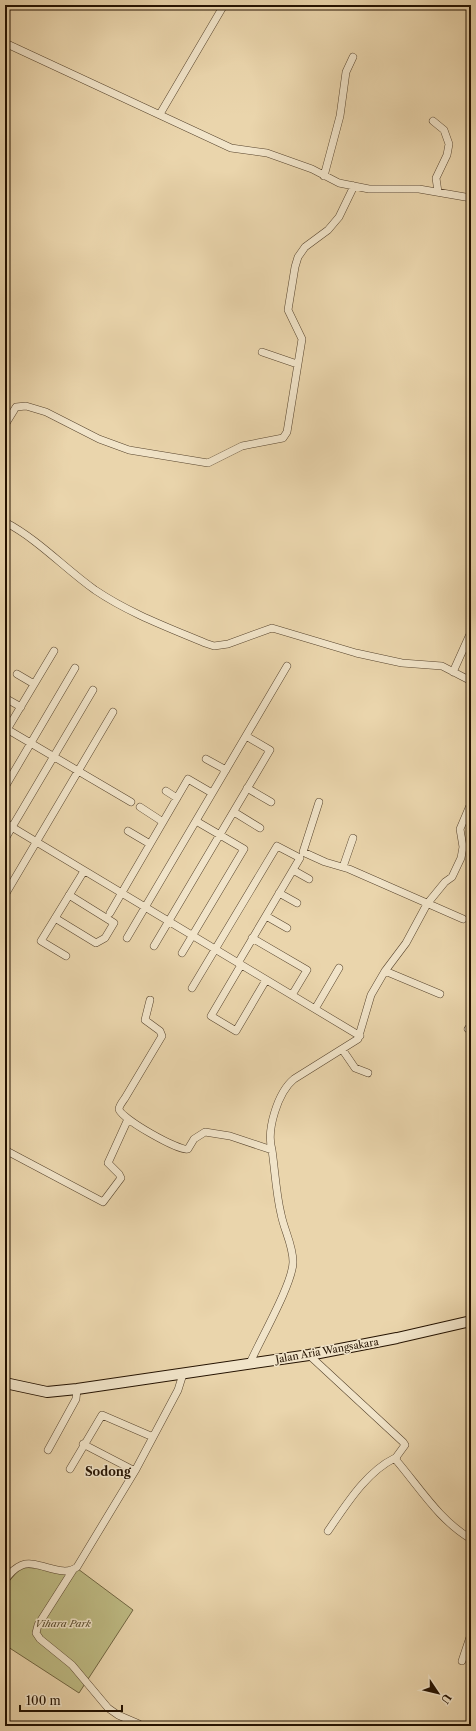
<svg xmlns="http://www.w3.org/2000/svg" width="476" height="1731" font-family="'Libre Caslon Text',serif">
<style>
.green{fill:#bebb84;stroke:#716642}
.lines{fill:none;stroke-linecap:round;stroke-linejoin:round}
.street-casing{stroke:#56432c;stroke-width:8}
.secondary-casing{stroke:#241201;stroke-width:12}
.street{stroke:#f1e4c9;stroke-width:7}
.secondary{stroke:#f1e4c9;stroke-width:10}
.labels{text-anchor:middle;stroke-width:3;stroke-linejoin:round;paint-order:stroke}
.street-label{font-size:10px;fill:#241201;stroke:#f1e4c9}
.park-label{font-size:10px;font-style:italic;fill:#5a4d2f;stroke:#f1e4c9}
.quarter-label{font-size:12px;font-weight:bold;fill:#241201;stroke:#f1e4c9}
</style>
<rect width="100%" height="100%" fill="#ead5ac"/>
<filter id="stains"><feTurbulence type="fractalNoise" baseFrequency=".005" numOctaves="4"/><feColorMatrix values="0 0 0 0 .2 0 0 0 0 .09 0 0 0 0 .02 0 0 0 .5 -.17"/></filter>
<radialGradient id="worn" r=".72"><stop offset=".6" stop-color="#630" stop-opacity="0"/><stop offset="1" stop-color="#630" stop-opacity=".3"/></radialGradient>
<path class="green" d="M23 1565 60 1573 74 1566 133 1610 79 1693 5 1645V1586Z"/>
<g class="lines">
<defs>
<path id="street" d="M5 43 231 148 267 153 312 169 339 183 369 189H419L471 198
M160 114 224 5
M433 121 444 130 449 144 447 155 436 178 438 192
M324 176 340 116 346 72 353 57
M262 352 297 364
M5 425 16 407 26 406 46 412 99 439 129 450 208 463 242 446 283 438 287 432 302 339 288 310 295 267 298 257 305 247 328 230 339 217 354 186
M5 522C39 540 64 568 95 590 129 613 167 627 205 643L214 646 228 644 272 628 356 653 402 663 442 666 471 681
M453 672 471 632
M17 674 34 684
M5 698 21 707
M5 728 131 802
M5 733 54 651
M206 759 226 770
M5 787 75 668
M247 788 271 802
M166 791 177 798
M319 802 303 852 325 862 349 869 463 919
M140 807 163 822
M234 812 260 828
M5 823 360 1036
M128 831 150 844
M5 839 93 690
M343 867 353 838
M293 870 309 879
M279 893 297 903
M5 895 113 712
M110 913 188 779 212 793
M266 916 287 928
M55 918 96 943 105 938 114 923 69 895
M127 938 287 666
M252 938 307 970 292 995
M154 946 270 750 246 736
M182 953 244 849 196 821
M66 956 41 941 84 871
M241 965 211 1016 236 1031 266 980
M385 971 440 994
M192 988 277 846 300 858 238 963
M150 1000 145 1020 160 1031 162 1036 125 1098C123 1101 119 1106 119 1109 120 1118 180 1152 188 1149L194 1139 205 1132 230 1136 272 1150C275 1171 276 1193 281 1214 284 1230 293 1245 293 1262 293 1283 260 1340 250 1363
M315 1009 339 968
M468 1029 471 1025
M342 1049 355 1068 368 1073
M5 1150 103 1202 121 1178 119 1174 108 1163 128 1119
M272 1150C266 1130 278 1092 294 1079L358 1039 371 995 385 971 406 943 427 904 445 882 452 877 461 858 463 847 460 829 471 803
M309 1355 403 1442 405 1445 397 1456 396 1460C420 1488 439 1520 471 1539
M83 1444 135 1471
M48 1450 76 1399 77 1389
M70 1469 102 1415 153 1437
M328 1531C346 1505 366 1472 395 1458
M73 1570 38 1625 36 1633 40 1639 72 1665 108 1708 118 1715 139 1724
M5 1580C9 1574 15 1568 22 1565 38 1559 62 1579 77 1567L135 1471 178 1390 183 1374
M462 1661 471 1634"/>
<path id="secondary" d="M5 1383 47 1392 77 1389 309 1355 397 1338 471 1321"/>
</defs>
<use href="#street" class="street-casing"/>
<use href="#secondary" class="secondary-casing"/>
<use href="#street" class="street"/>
<use href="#secondary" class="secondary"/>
</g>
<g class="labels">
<g class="street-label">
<text transform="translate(327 1350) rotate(-10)" y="4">Jalan Aria Wangsakara</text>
</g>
<g class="park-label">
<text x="63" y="1627">Vihara Park</text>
</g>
<g class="quarter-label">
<text x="108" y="1476">Sodong</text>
</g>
</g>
<rect width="476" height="1731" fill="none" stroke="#ead5ac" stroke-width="20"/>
<rect x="6" y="6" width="464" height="1719" fill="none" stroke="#241201" stroke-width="2"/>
<rect x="10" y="10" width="456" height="1711" fill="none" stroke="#241201"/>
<g transform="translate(438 1693) rotate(125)" stroke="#f1e4c9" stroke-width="3" paint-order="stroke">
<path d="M0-3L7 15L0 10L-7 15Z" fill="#241201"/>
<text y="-6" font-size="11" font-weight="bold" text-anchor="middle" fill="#241201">U</text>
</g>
<path d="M20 1705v6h102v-6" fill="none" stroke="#241201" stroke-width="2"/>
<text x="26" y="1705" font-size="12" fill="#241201" stroke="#f1e4c9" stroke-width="3" paint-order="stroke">100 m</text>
<rect width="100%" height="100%" filter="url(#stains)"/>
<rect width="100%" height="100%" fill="url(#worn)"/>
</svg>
